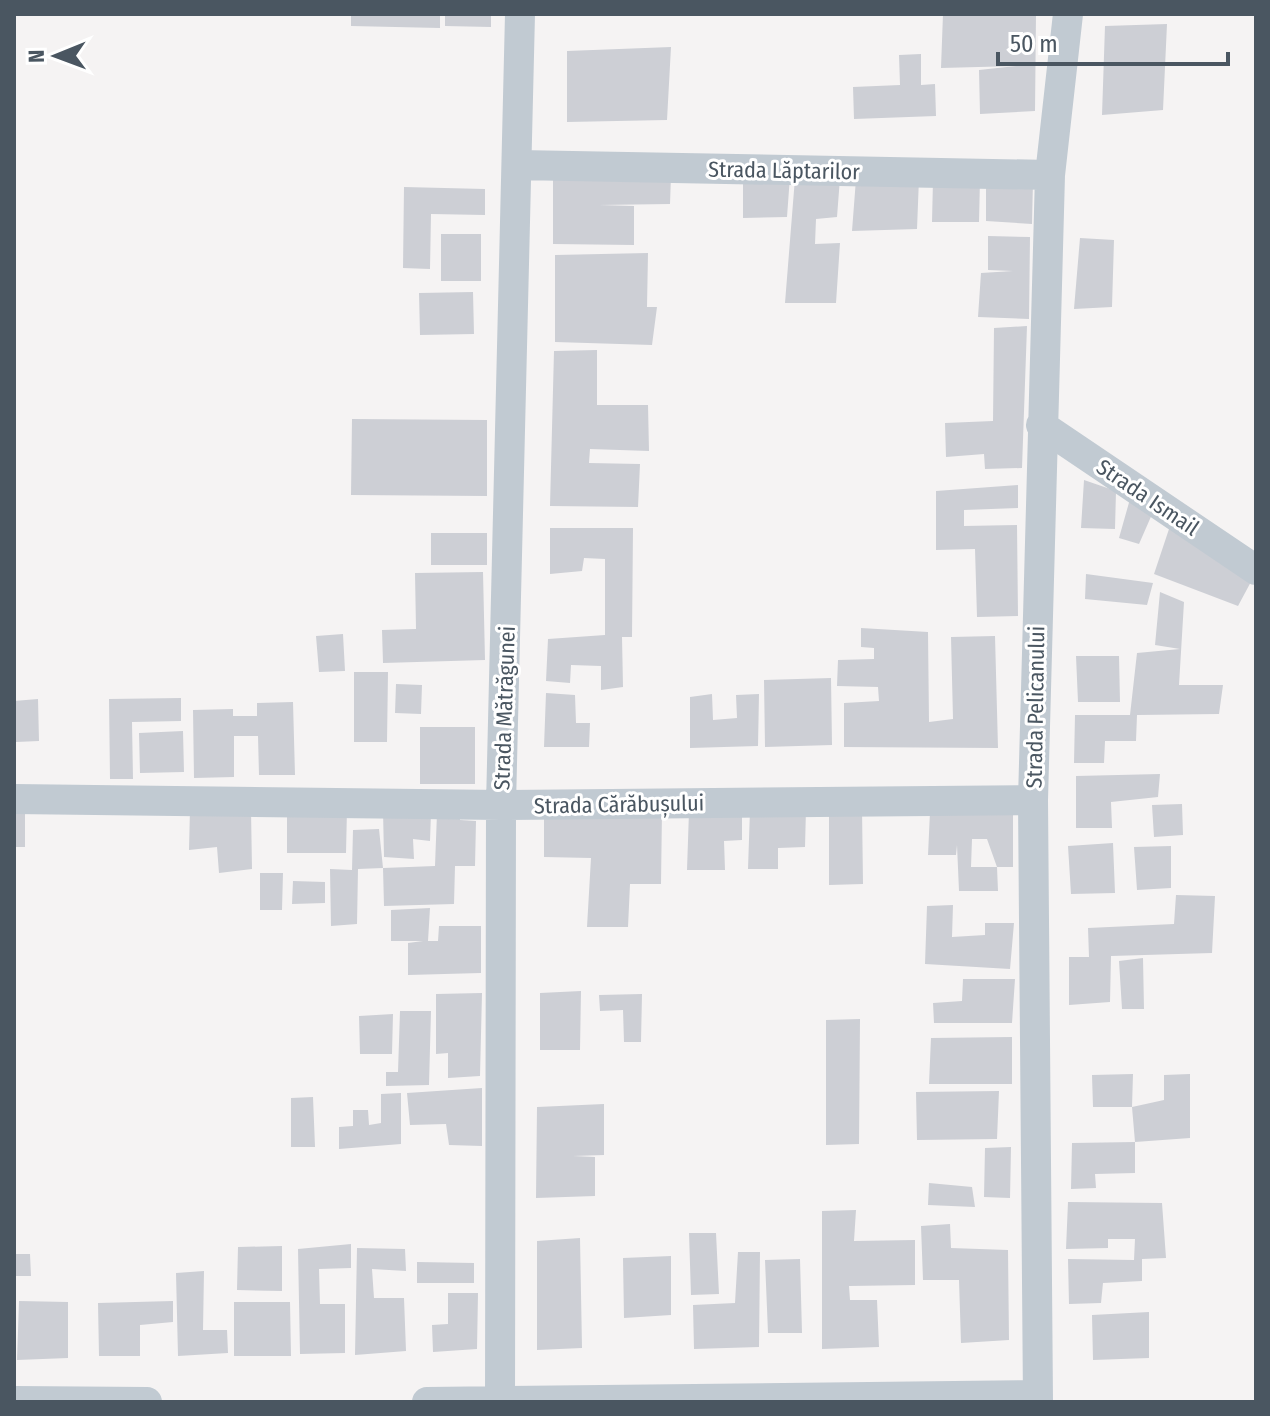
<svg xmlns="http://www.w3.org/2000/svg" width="1270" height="1416" font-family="'Fira Sans Condensed',sans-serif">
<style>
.building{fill:#cdcfd5}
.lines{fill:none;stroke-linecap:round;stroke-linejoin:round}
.minor{stroke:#c1cad2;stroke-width:30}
.labels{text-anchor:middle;stroke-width:6;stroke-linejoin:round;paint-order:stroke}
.street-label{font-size:22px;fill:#4a5661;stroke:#fff}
</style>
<rect width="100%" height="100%" fill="#f5f3f3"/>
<path class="building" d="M351 14H440V28L351 26Z
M445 14H491V27L445 26Z
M943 14H1036L1035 111 980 114 979 70 1016 66 941 68Z
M1167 24 1163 110 1102 115 1105 26Z
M671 47 667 120 567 122V51Z
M921 54V85L935 84 936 116 854 119 853 87 900 85 899 55Z
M553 172 671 175 670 204 599 205 634 206V245L553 244Z
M743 176H790L787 217 743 218Z
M795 178H840L837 217 816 219 815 244 840 243 836 303H785Z
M919 178 917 229 852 231 856 179Z
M980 179 979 222H932L933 180Z
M986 180 1033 181 1032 224 986 221Z
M404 187 485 189V215L431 214 430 269 403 268Z
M441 234H481V281H441Z
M988 236 1030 237 1029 319 978 317 981 273 1013 271 988 270Z
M1080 238 1114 240 1112 307 1074 309Z
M648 253 647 307H657L652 345 555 342V255Z
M473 292 474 334 420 335 419 293Z
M1027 326 1022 468 985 469 984 454 946 457 945 423 993 421 994 328Z
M597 350V405H648L649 451 590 449 589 463 640 464 638 507 550 506 554 351Z
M352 419 487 420V496L351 495Z
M1084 480 1116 491 1115 529 1081 528Z
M1018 485V508L964 510V526L1017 525 1018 616 977 617 975 549 936 550V491Z
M1130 499 1153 512 1139 544 1119 538Z
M1171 523 1253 578 1238 606 1154 574Z
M550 528H633L632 637H622L623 687 601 690V666L571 665 570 683 546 681 548 639 605 635V559L584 558 582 571 550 574Z
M431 533H487V565H431Z
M483 572 485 660 383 663 382 630 416 629 415 573Z
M1086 574 1153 583 1147 605 1085 599Z
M1160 592 1184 602 1179 685H1223L1219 714 1137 715 1136 741H1105L1104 763H1074L1075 715H1130L1137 653 1180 649 1155 645Z
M861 628 928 632 929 722 953 719 951 637 995 636 998 748 844 747V703L879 701 878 687 837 686 838 660 874 659V648L861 647Z
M343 634 345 671 319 672 316 636Z
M1076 656H1119L1120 702H1078Z
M354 672H388L387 742H354Z
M831 678 832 745 765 747 764 680Z
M396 684 422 685 421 714 395 713Z
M546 693 575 695 576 723H590L589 747H544Z
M712 694 713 720 737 718 736 695 759 694 758 746 690 748V697Z
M181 698V721L132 722 133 779H110L109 699Z
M38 699 39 741 16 742 14 701Z
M293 702 295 775H259L258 736H234V777L194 778 193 710 233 709V716H257V703Z
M420 727H475V784H420Z
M183 731 184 772 140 773 139 733Z
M1160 774 1158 797 1111 802 1112 828H1076V776Z
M1182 804 1183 835 1154 837 1152 805Z
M14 807H25V847H14Z
M862 808 863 884 829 885V810Z
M190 809 251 810 252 869 219 873 217 847 189 850Z
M347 809 346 853H287V810Z
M806 809 805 847 778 848V869H748L750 810Z
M383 810 431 812 430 841 413 839 414 859 384 857Z
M662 810 661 884H630L628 927H587L591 858 544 857V812Z
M742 810V840L724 841 725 870H687L689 811Z
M1013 810V867H997L987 839H972L971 867H997L998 891H959L957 845 956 855H928L930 812Z
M437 813H460V820L476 821 475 866H455L454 904 384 906 383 868 435 866Z
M379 829 383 868 358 869 357 924 331 926 330 869 352 870 353 830Z
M1113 843 1115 893 1071 894 1068 846Z
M1171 846V888L1137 890 1134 847Z
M260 873H283L282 910H260Z
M293 881 325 882V903L292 904Z
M1176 895 1215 896 1212 953 1111 956 1110 1002 1069 1005V957H1089L1088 928 1174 924Z
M953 905 952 937 985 935V923H1014L1010 969 925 964 927 906Z
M430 908 428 941H438L439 926H481V973L408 975V943L423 941H391V910Z
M1143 958 1144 1009H1122L1119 961Z
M963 979H1015L1012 1023H934L933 1003 962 1001Z
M581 991 580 1050H540V993Z
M482 993 480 1076 448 1078V1053L436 1054V994Z
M642 994 641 1042H624L623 1010 600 1011 599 995Z
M400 1011H431L429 1085 386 1086V1072H398Z
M393 1014 392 1054H360L359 1016Z
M860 1019 859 1144 826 1145V1020Z
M1012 1037V1084H929L931 1038Z
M1133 1074 1132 1107 1164 1100V1075L1190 1074V1138L1135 1142 1132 1107H1093L1092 1075Z
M482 1088V1146L449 1145 446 1124 410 1125 407 1093Z
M999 1091 997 1139 917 1140 916 1092Z
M401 1093V1144L339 1149V1127L353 1126V1110H368L369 1125 381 1123V1094Z
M313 1097 315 1147H291V1098Z
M604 1104V1155L573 1156 595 1157V1196L536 1198 537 1107Z
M1135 1142V1173L1095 1174 1096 1188 1071 1189 1072 1143Z
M1011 1147 1010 1198 984 1197 985 1148Z
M929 1183 972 1187 975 1207 928 1205Z
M1068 1202 1162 1203 1166 1258 1142 1259V1281L1103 1283 1101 1303 1069 1304 1068 1259 1134 1260 1135 1239H1108V1248L1066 1249Z
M856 1210 854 1241 915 1240V1285L849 1286 850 1300H877L879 1347 822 1349V1211Z
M950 1224 951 1248 1008 1250 1009 1340 961 1343 959 1280H923L921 1226Z
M689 1233H716L719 1294 691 1295Z
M580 1238 582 1348 537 1350V1241Z
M351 1244V1268L319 1269 320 1304H345V1353L300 1354 298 1249Z
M282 1246V1291L237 1290 238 1247Z
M357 1248 405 1249 406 1271 372 1269 374 1298H404L406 1351 355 1355Z
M738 1252H760L759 1347 694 1349 693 1305 735 1303Z
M14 1254H30L31 1276H14Z
M671 1256V1315L624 1318 623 1258Z
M800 1259 802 1333H768L765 1260Z
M417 1262 474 1263V1283H417Z
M204 1271 203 1330H227L228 1353 178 1356 176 1273Z
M448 1293H478L477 1349 433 1352 432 1325 448 1324Z
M19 1301 68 1302V1358L17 1360Z
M173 1301V1322L140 1325V1356H99L98 1303Z
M234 1302H290L291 1356H234Z
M1149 1312V1358L1093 1360 1092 1315Z"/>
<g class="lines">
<path class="minor" d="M518 165 1050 175
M1041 425 1256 570
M14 799 501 805 1033 800
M14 1401 147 1402
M427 1402 1038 1395
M500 1402 501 805 520 14
M1038 1402 1033 800 1050 175 1068 14"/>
</g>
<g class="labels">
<g class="street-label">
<text transform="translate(784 170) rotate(1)" y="8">Strada Lăptarilor</text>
<text transform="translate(1148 497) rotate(34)" y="8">Strada Ismail</text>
<text transform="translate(1035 707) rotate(-89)" y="8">Strada Pelicanului</text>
<text transform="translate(504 708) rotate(-88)" y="8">Strada Mătrăgunei</text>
<text transform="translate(619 804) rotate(-1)" y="8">Strada Cărăbușului</text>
</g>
</g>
<rect width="1270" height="1416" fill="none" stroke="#4a5661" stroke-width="32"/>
<g transform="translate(56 56) rotate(269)" stroke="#ffffff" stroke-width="6" paint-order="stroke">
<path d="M0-6L14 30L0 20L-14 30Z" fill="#4a5661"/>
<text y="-12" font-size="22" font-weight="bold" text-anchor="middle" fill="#4a5661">N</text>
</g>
<path d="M998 52v12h230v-12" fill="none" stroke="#4a5661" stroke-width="4"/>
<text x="1010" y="52" font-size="24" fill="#4a5661" stroke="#ffffff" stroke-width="6" paint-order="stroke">50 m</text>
</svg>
